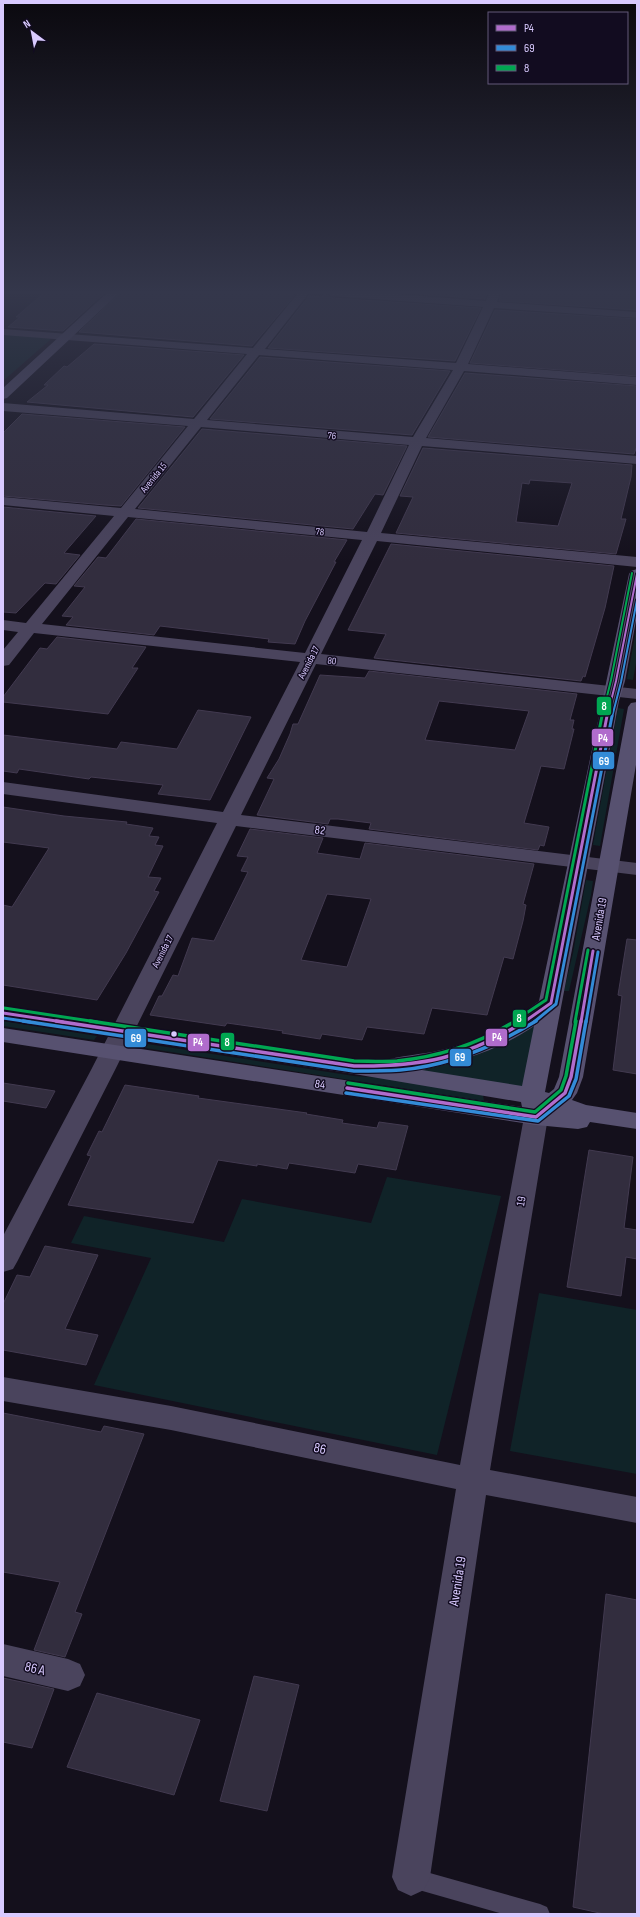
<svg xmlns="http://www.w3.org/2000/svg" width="640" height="1917" font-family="'Sofia Sans Condensed',sans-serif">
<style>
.green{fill:#102328}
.building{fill:#322d3e;stroke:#423a50;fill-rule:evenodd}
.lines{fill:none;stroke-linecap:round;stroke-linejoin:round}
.lane{fill:#4a445d;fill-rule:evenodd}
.street{fill:#4a445d;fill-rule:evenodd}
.secondary{fill:#575170;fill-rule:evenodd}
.bus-1-far2-casing{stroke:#120c20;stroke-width:4}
.bus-1-far1-casing{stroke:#120c20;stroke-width:6}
.bus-1-casing{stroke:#120c20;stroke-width:6}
.bus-2-far2-casing{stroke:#120c20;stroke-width:4}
.bus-2-far1-casing{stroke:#120c20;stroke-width:6}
.bus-2-casing{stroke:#120c20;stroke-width:6}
.bus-3-far2-casing{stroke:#120c20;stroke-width:4}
.bus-3-far1-casing{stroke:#120c20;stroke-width:6}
.bus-3-casing{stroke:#120c20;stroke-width:6}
.bus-1-far2{stroke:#b06ccc;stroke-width:2}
.bus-1-far1{stroke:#b06ccc;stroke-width:3}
.bus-1{stroke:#b06ccc;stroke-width:3.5}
.bus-2-far2{stroke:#338bd7;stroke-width:2}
.bus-2-far1{stroke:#338bd7;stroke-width:3}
.bus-2{stroke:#338bd7;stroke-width:3.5}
.bus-3-far2{stroke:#00a651;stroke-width:2}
.bus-3-far1{stroke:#00a651;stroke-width:3}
.bus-3{stroke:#00a651;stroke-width:3.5}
.bus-dot{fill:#d9caff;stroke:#120c20;stroke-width:1.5}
.labels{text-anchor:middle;stroke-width:3;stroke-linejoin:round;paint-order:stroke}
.far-street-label{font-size:10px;fill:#d9caff;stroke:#120c20}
.street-label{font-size:12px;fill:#d9caff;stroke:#120c20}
.near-street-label{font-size:14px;fill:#d9caff;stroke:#120c20}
.line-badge{stroke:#120c20;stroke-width:1.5}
.badge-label{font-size:11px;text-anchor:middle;font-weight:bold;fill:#fff}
</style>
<rect width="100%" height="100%" fill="#14101c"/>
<path class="green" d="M3 334 50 338V340L3 381Z
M637 625V658L633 680 627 679Z
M618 708 624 709 600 846 593 845Z
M586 880 593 881 591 895 569 991H564L573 953Z
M551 1003 532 1096 395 1066 440 1058Z
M3 1021 97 1036 94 1040 3 1026Z
M115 1039 354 1076 386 1078 483 1095 484 1101 113 1043Z
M387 1177 501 1196 437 1455 94 1385 151 1258 71 1243 84 1216 224 1242 242 1199 371 1223Z
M539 1293 637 1310V1474L510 1451Z"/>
<path class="building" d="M44 293H104L63 331 8 327 20 317H16Z
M120 293H274L295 295 252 346 79 332Z
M323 293 332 298 481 308 455 361 268 348 309 296 323 297Z
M405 293H487L485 299Z
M501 293H637V310L499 301Z
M495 310 637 319V376L470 363Z
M94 344 244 355 193 417 27 402 48 385H44L64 366 67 367Z
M260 357 450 371 412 435 210 419Z
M465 373 637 386V446L634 454 428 437Z
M22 414 185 427 121 506 105 505 3 496V433Z
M202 429 407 446 383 495 375 494 353 529 138 508Z
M423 448 632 465 631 477 621 519H626L616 554 396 533 413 497 400 496ZM530 480 572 483 558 526 516 522 522 483 529 484Z
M3 507 96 516 64 553 80 555 56 584 45 583 16 613 3 612Z
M136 519 347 540 334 562H336L305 621 295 644 268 642 269 639 160 626 154 635 66 625 73 617 62 616 85 587 74 586 98 557 106 558Z
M391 544 614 566 605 608 585 677 583 676 581 681 374 658 386 634 348 630Z
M57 637 146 647 132 668H138L108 714 3 702V697L40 648 47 649Z
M369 671 577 694 570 720H574L572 729H574L564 769 541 766 524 823 549 827 544 846 540 845 538 850 369 829 371 823 338 819H330L328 824 257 815 274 779 267 778 279 759 290 734 293 724H298L320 675 365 678ZM439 701 529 711 515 750 425 740Z
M198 710 251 717 210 800 158 794 163 785 91 777 89 779 19 769 17 773 3 771V735L117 749 121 742 177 749Z
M3 807 64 816 127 822 126 824 153 828 149 836 159 837 155 845 163 846 148 877 161 878 154 891 159 892 126 953 97 1000 3 985V905L12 907 49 848 3 842Z
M250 829 323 838 317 853 360 859 365 843 534 864 523 904 526 905 523 921 513 959 504 957 487 1015 432 1008 424 1034 367 1027 362 1040 322 1034 320 1039 282 1033 283 1031 227 1023 225 1026 150 1015 159 996H162L173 975 178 976 192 938 214 941 248 872 241 871 248 857 237 856ZM327 894 371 899 347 967 301 960Z
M627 939 637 940V1074L613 1070 622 996 618 995Z
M3 1083 55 1091 46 1108 3 1101Z
M125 1085 199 1096 198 1098 307 1113 306 1114 343 1120 342 1123 377 1128 379 1122 408 1126 396 1170 358 1164 355 1173 289 1163 287 1169 257 1164V1166L218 1160 193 1223 68 1205 91 1156 87 1155 99 1131 102 1132Z
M589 1150 633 1157 624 1228 637 1230V1259L626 1257 621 1296 567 1287Z
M45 1246 98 1255 65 1329 98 1335 86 1365 3 1350V1304L17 1275 30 1277Z
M3 1413 101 1432 104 1426 144 1434 75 1612 82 1614 65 1657 34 1650 60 1582 3 1572Z
M606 1594 637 1600V1914H604L573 1907Z
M254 1676 299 1685 267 1811 220 1801Z
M3 1678 54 1689 32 1748 3 1742Z
M97 1693 200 1720 174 1795 67 1767Z"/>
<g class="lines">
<path class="lane" d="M412 1868 540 1904 547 1907 550 1914H503L412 1888 405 1885 402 1878 405 1871Z"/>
<path class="street" d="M298 293H309L265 349 456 363 483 307 332 296 327 293H382L486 301 489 293H500L497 302 637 312V318L494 308 468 364 637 377V385L464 371 426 438 637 456V464L422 446 381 533 637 557V567L377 541 321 654 637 689V699L316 664 241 815 637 863V875L236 826 115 1070 17 1262 13 1269 3 1272V1236L91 1070 217 823 3 794V782L223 812 300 662 34 633 9 665 3 666V650L18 632 3 630V620L26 623 114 516 3 505V497L121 508 188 426 3 411V403L194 419 247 354 3 335V329L253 348ZM259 355 453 370 413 437 207 420ZM201 427 409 445 367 532 135 509ZM128 517 362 540 305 653 42 624Z
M536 1109 545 1111 548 1117 490 1470 637 1497V1523L486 1495 430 1877 424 1890 411 1896 398 1890 392 1877 456 1489 171 1430 3 1401V1377L171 1406 460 1465 524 1117 527 1111Z
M3 1644 68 1659 80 1664 85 1675 80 1686 68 1691 3 1676Z"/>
<path class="secondary" d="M107 293H119L7 398 3 399V388Z
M637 569V615L625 681 619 701 545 1092 549 1093 554 1089 559 1077 628 707 631 703 637 702V759L583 1077 577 1093 572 1100 586 1105 637 1113V1129L590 1122 587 1127 578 1129 536 1125 3 1042V1028L522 1107 521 1102 354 1074 3 1020V1006L381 1063 383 1061C401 1055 421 1055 441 1050 477 1042 510 1023 539 1001L629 574 631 571ZM534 1026 522 1086 422 1070C462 1061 500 1050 534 1026Z"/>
<defs>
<path id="bus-1-far2" d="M607 717 616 681 637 574"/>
<path id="bus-1-far1" d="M3 1013 63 1022
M524 1022 551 1003 607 716
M581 1022 593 951"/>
<path id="bus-1" d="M56 1021 354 1066C421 1067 467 1058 525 1021
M347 1088 536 1117 565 1093 571 1077 581 1021"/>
<path id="bus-2-far2" d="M612 717 621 682 637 600"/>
<path id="bus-2-far1" d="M3 1018 30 1022
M534 1022 556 1004 612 716
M586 1022 598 952"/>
<path id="bus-2" d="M23 1021 354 1071C369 1071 385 1071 400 1070 448 1066 495 1046 536 1021
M346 1093 538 1121 569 1096 576 1079 586 1021"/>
<path id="bus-3-far2" d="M602 717 611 680 632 573"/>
<path id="bus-3-far1" d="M4 1008 97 1022
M513 1022 546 1000 602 716
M575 1022 588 950"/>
<path id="bus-3" d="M90 1021 354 1061C368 1061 383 1062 397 1061 438 1057 480 1043 515 1021
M348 1083 535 1112 561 1090 566 1076 576 1021"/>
</defs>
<use href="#bus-1-far2" class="bus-1-far2-casing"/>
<use href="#bus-1-far1" class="bus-1-far1-casing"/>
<use href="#bus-1" class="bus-1-casing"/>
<use href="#bus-2-far2" class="bus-2-far2-casing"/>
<use href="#bus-2-far1" class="bus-2-far1-casing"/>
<use href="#bus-2" class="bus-2-casing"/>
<use href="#bus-3-far2" class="bus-3-far2-casing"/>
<use href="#bus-3-far1" class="bus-3-far1-casing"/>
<use href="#bus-3" class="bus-3-casing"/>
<use href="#bus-1-far2" class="bus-1-far2"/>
<use href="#bus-1-far1" class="bus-1-far1"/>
<use href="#bus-1" class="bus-1"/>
<use href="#bus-2-far2" class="bus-2-far2"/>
<use href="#bus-2-far1" class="bus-2-far1"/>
<use href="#bus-2" class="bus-2"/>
<use href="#bus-3-far2" class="bus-3-far2"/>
<use href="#bus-3-far1" class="bus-3-far1"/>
<use href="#bus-3" class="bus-3"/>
</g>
<linearGradient id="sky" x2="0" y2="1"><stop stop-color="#0b090f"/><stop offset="0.52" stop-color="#34374b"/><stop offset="1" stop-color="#34374b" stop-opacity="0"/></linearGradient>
<rect width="640" height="562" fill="url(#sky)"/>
<circle class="bus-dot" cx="174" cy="1034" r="3.5"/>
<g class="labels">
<g class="far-street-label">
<text transform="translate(332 435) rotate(5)" y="4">76</text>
<text transform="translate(153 477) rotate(-51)" y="4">Avenida 15</text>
<text transform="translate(320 531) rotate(5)" y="4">78</text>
<text transform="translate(332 660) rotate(6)" y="4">80</text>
<text transform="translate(308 662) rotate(-63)" y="4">Avenida 17</text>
<text transform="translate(162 951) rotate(-63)" y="4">Avenida 17</text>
</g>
<g class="street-label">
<text transform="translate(320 830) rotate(7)" y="4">82</text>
<text transform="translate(599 919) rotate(-80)" y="4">Avenida 19</text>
<text transform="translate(320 1084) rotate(9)" y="4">84</text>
<text transform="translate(521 1201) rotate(-80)" y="4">19</text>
</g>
<g class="near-street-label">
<text transform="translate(320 1448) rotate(12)" y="5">86</text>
<text transform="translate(457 1581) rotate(-81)" y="5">Avenida 19</text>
<text transform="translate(35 1668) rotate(13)" y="5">86 A</text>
</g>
</g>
<g class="line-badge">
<rect x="596" y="696" width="16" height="20" rx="4" fill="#00a651"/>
<rect x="591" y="728" width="23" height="19" rx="4" fill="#b06ccc"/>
<rect x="592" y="751" width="23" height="19" rx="4" fill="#338bd7"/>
<rect x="512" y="1009" width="15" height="19" rx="4" fill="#00a651"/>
<rect x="485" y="1028" width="23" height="19" rx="4" fill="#b06ccc"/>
<rect x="124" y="1028" width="23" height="20" rx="4" fill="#338bd7"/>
<rect x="220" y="1032" width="15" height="19" rx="4" fill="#00a651"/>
<rect x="187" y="1033" width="23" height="19" rx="4" fill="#b06ccc"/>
<rect x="449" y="1048" width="23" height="19" rx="4" fill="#338bd7"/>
</g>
<g class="badge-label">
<text x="604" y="710">8</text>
<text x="603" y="742">P4</text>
<text x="604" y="765">69</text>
<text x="519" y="1022">8</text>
<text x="497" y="1041">P4</text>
<text x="136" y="1042">69</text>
<text x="227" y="1046">8</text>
<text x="198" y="1046">P4</text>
<text x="460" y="1061">69</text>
</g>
<rect width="640" height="1917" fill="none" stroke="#d9caff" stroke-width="8"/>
<rect x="488" y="12" width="140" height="72" fill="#120c20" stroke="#625879"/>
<rect x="496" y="25" width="20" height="6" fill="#b06ccc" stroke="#625879"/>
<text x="524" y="32" font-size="12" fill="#d9caff">P4</text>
<rect x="496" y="45" width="20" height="6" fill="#338bd7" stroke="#625879"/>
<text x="524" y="52" font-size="12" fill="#d9caff">69</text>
<rect x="496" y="65" width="20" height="6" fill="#00a651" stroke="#625879"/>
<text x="524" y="72" font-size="12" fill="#d9caff">8</text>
<g transform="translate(32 32) rotate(328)" stroke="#120c20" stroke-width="3" paint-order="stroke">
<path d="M0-3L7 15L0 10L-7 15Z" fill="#d9caff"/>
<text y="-6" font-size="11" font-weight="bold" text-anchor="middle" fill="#d9caff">N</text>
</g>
</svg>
